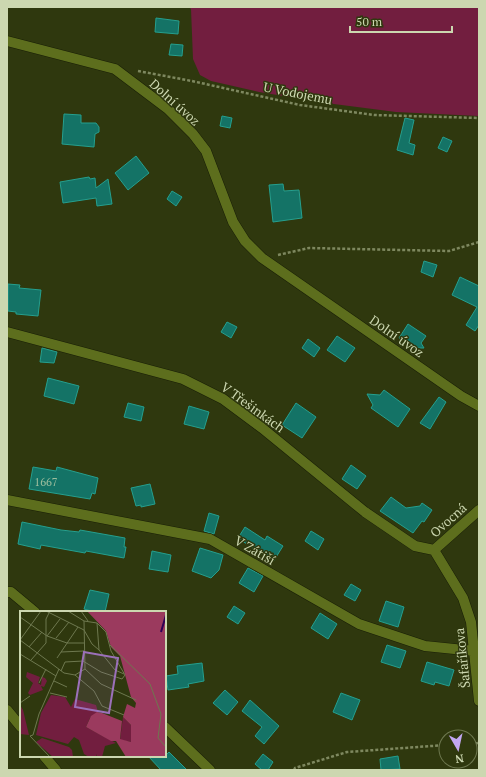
<svg xmlns="http://www.w3.org/2000/svg" width="486" height="777" font-family="'PT Serif',serif">
<style>
.green{fill:#721e3f}
.building{fill:#147366;stroke:#259f8e}
.lines{fill:none;stroke-linecap:round;stroke-linejoin:round}
.street-casing{stroke:#181e06;stroke-width:11}
.path{stroke:#7e885f;stroke-width:2.5;stroke-dasharray:3 2;stroke-linecap:butt}
.street{stroke:#5d6e1d;stroke-width:10}
.labels{text-anchor:middle;stroke-width:3;stroke-linejoin:round;paint-order:stroke}
.number-label{font-size:11px;fill:#9ebe9e}
.street-label{font-size:13px;fill:#ccd7b0;stroke:#2f380e}
.inset-river{fill:none;stroke:#2d0055;stroke-width:2}
.inset-road{fill:none;stroke:#6e784f;stroke-width:1}
.view{fill:#9b70b9;fill-opacity:0.15;stroke:#9b70b9;stroke-width:2}
.inset-edge{fill:none;stroke:#ccd7b0;stroke-width:2}
</style>
<rect width="100%" height="100%" fill="#2f380e"/>
<path class="green" d="M189 7H479V116L396 112 326 103 259 92 211 81 200 75 193 59 191 9Z"/>
<path class="building" d="M156 18 179 21 178 34 155 32Z
M171 44 183 45 182 56 169 55Z
M64 114 81 115V123H96L99 127V132L95 134 94 147 62 144Z
M222 116 232 118 230 128 220 126Z
M405 118 414 120 409 143 415 145 413 155 397 150Z
M443 137 452 141 447 152 438 148Z
M136 156 149 173 128 190 115 173Z
M89 177 90 179 95 178 96 188 108 179 112 204 97 206 96 198 63 203 60 182Z
M283 184 284 191 299 190 302 218 273 222 269 185Z
M172 191 182 197 176 206 167 199Z
M424 261 437 265 433 277 421 272Z
M460 277 479 286V325L475 331 466 325 477 307 452 295Z
M8 284 20 285 19 288 41 290 38 316 16 314V312L8 311Z
M227 322 237 327 231 338 221 332Z
M408 324 426 336 421 343 424 348H414L399 338Z
M337 336 355 348 345 362 327 350Z
M308 339 320 348 314 357 302 348Z
M42 348 57 352 54 363 40 362Z
M48 378 79 386 74 404 44 396Z
M384 390 410 409 398 427 371 408 373 405 367 394 380 395Z
M439 397 446 402 430 429 420 423Z
M128 403 144 407 141 421 124 417Z
M296 403 316 417 302 438 282 425Z
M189 406 209 412 204 429 184 424Z
M351 465 366 476 357 489 342 479Z
M33 467 56 471 57 467 98 478 95 494 92 493 90 499 29 489Z
M150 484 155 504 141 507V505L136 506 131 488Z
M391 497 406 508 420 506 422 503 432 510 424 522 422 521 413 533 380 511Z
M209 513 219 516 214 534 204 531Z
M22 522 61 530 79 532 80 530 125 538 124 547H126L124 558 86 551 85 553 41 545 40 549 18 544Z
M245 527 265 540 267 536 283 546 273 562 238 538Z
M311 531 324 539 318 550 305 541Z
M200 548 223 555 219 570 211 578 192 571Z
M152 551 171 555 168 572 149 569Z
M248 568 263 576 254 592 239 583Z
M351 584 361 590 355 601 344 595Z
M90 590 109 594 105 612H95L84 609Z
M386 601 404 607 398 627 379 621Z
M234 606 245 613 238 624 227 617Z
M320 613 337 624 328 639 311 628Z
M387 645 406 651 400 668 381 662Z
M427 662 454 670 449 686 435 682 434 685 421 681Z
M202 663 204 681 188 684 189 687 168 690 166 676 178 674 177 666Z
M225 690 238 702 227 715 213 703Z
M341 693 360 700 352 720 333 712Z
M250 700 279 726 264 744 255 736 262 727 242 711Z
M169 752 187 770H161L148 756H165Z
M263 754 273 762 268 770H262L255 764Z
M398 756 400 769 381 770 380 759Z"/>
<g class="lines">
<defs>
<path id="street" d="M7 41 115 69 168 109 193 134 206 151 233 222 245 241 262 258 461 396 479 406
M7 332 183 379 223 399 262 428 365 512 415 546 434 550
M7 500 210 539 359 624 425 646 474 651 479 650
M434 550 463 598 471 622 479 701
M434 550 479 510
M7 592H11L35 612
M7 710 21 727
M165 727 210 770
M44 756 56 770"/>
</defs>
<use href="#street" class="street-casing"/>
<path class="path" d="M138 71 192 81 300 105 374 115 479 118
M278 255 309 248 449 251 479 242
M470 744 479 743
M294 770 295 768 347 752 446 745"/>
<use href="#street" class="street"/>
</g>
<g class="labels">
<g class="number-label">
<text x="46" y="486">1667</text>
</g>
<g class="street-label">
<text transform="translate(298 93) rotate(11)" y="5">U Vodojemu</text>
<text transform="translate(175 102) rotate(42)" y="5">Dolní úvoz</text>
<text transform="translate(397 336) rotate(35)" y="5">Dolní úvoz</text>
<text transform="translate(253 407) rotate(36)" y="5">V Třešinkách</text>
<text transform="translate(448 520) rotate(-42)" y="5">Ovocná</text>
<text transform="translate(255 550) rotate(30)" y="5">V Zátiší</text>
<text transform="translate(462 658) rotate(-96)" y="5">Šafaříkova</text>
</g>
</g>
<g transform="translate(20 611)">
<rect width="146" height="146" fill="#2f380e"/>
<path d="M7 61 20 66 18 72 21 74 22 66 25 67 27 70 24 76 21 75 23 79 10 84 8 82 13 72 6 66ZM31 84 45 86 51 96 55 88 76 94 78 101 70 107 66 116 96 132 85 135 82 146H77V143L76 146H69L64 143 59 129 54 126 48 133 16 124 21 102ZM0 94 3 99 9 124 0 123ZM103 106 111 114V131L100 129ZM22 127 49 136 52 139 53 146H33L16 131Z" fill="#721e3f"/>
<path d="M67 0H146V146H106L96 130H91L66 116 71 105 77 101 82 102 102 110 100 128 111 131V114L103 106 107 93 115 97 116 92 111 86 100 45 91 36 86 20Z" fill="#9b3a5e"/>
<path class="inset-river" d="M141 21 146 4"/>
<path class="inset-road" d="M26 0 64 19 72 33 79 39M61 0 68 10M0 6 27 25 47 32H64M64 10 65 58M77 12 79 39 95 59 104 63M27 25 40 8M36 27 49 11M0 29 44 62 55 64 65 58M0 29 21 0M90 34 130 73 141 103 138 127 146 136M9 36 22 21M41 41 64 40M0 43 36 65M37 47 58 16M11 49 26 32V8L30 0M65 58 81 73 116 89M41 60 45 51 63 50 81 61 102 68 105 64 91 40 86 21 77 12 64 10 48 0M55 64 74 80 82 95 104 104M34 70 47 76M19 72 26 58M30 82 47 86M0 92 10 85M10 125 13 124 19 103 39 58M10 125 30 146"/>
<path class="view" d="M64 41 98 47 89 102 55 96Z"/>
<rect width="146" height="146" class="inset-edge"/>
</g>
<rect width="486" height="777" fill="none" stroke="#ccd7b0" stroke-width="16"/>
<g transform="translate(458 749) rotate(171)"><circle r="19" fill="#2f380e" stroke="#6e784f"/>
<path d="M0-3L7 15L0 10L-7 15Z" fill="#c2a7f2"/>
<text y="-6" font-size="11" font-weight="bold" text-anchor="middle" fill="#ccd7b0">N</text>
</g>
<path d="M350 26v6h102v-6" fill="none" stroke="#ccd7b0" stroke-width="2"/>
<text x="356" y="26" font-size="12" fill="#ccd7b0" stroke="#2f380e" stroke-width="3" paint-order="stroke">50 m</text>
</svg>
